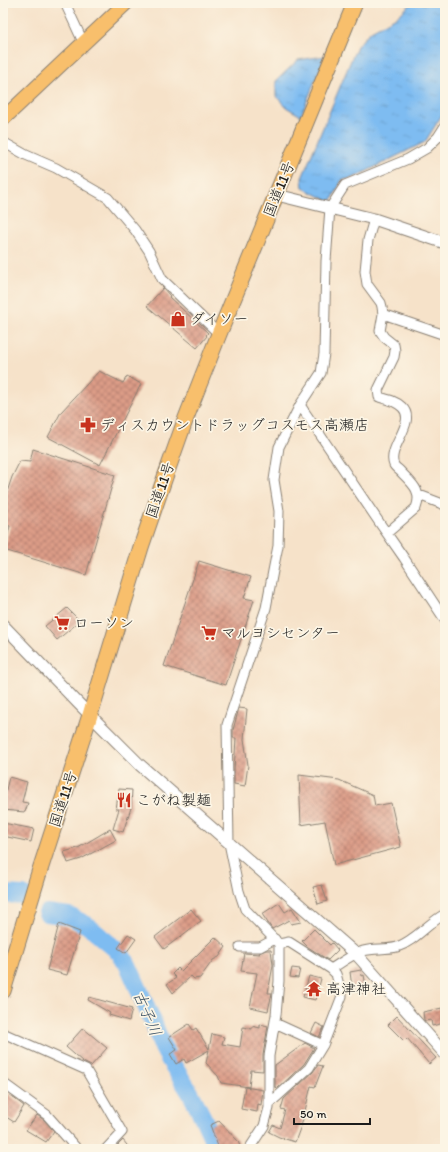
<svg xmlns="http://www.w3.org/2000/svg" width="448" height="1152" font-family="Itim,'Klee One',sans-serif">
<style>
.water{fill:url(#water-ripples);stroke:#4d6c86}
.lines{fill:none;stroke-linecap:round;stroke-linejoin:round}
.river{stroke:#7ebcf1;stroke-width:18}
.building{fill:url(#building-cross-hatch)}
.minor-casing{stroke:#897f72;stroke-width:11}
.tertiary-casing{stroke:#897f72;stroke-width:13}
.primary-casing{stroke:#897f72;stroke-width:16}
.trunk-casing{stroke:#897f72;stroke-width:17}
.minor{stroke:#fff;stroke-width:9}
.tertiary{stroke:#fff;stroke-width:11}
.primary{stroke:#f8bf6c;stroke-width:14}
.trunk{stroke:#f8bf6c;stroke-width:15}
.labels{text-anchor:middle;stroke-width:3.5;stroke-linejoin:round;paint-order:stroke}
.street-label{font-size:15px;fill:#1c1c1c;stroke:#fcf5e5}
.poi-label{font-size:15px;fill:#1c1c1c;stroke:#fcf5e5;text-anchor:start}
.water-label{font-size:16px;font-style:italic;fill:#3e5467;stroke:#fcf5e5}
</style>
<defs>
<pattern id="water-ripples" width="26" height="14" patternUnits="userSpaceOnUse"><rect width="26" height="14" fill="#7ebcf1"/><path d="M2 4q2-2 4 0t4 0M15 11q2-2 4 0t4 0" fill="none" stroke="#6ca1ce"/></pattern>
<pattern id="building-cross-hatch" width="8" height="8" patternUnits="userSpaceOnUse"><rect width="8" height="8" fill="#dc9c87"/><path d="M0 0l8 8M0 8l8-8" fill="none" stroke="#b27e6e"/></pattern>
</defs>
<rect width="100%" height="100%" fill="#fcf5e5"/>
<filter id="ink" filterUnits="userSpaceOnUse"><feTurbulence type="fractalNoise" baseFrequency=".025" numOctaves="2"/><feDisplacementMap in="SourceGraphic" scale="8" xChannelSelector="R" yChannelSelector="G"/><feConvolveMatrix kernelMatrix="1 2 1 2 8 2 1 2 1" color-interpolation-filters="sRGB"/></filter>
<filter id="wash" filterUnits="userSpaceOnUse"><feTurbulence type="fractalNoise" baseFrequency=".012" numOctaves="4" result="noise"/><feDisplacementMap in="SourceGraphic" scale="16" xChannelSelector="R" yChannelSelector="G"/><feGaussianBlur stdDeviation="0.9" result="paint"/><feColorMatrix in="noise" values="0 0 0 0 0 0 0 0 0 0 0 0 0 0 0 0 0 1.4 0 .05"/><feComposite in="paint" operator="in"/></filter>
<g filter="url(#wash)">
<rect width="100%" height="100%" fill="#f6e2c9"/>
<path class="water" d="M412 3H445V110L425 142 353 178 342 180 331 202 303 188 302 178 357 46 371 31 398 16Z
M325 56 301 116 286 107 276 96V81L298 60Z"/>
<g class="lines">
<path class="river" d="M3 894 23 895
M47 913 69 916 87 925 120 953 128 965 154 1024 162 1046 169 1059 191 1094 203 1118 212 1138 214 1149"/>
</g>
<g id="blocks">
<path class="building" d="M163 288 170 296 169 297 208 333 206 335 207 336 197 348 147 306Z
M99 371 123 383 127 376 141 384 100 465 48 437 61 412Z
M33 449 115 475 86 575 4 550 10 526 3 524V504L12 477 20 461 30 462Z
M199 561 251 577 244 598 254 600 226 685 164 666Z
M67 608 80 621 57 640 45 626Z
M239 708 247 709 244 739 248 765 245 786 234 784V770L236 738H233V730Z
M299 775 339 780 373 795 375 806 391 803 401 847 334 865 325 821 301 825Z
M9 777 27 782 22 802 28 803 25 812 3 810V797L4 798Z
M119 789 132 790 131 808 123 832 113 829 119 809H116Z
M3 823 34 829 31 842 3 836Z
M110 829 116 840 81 859 68 863 64 852 78 848Z
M322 885 327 901 318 904 313 887Z
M279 903 285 912 292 908 301 922 291 924 289 920 272 929 262 914Z
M191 909 201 921 164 949 155 937Z
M59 924 80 932 67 975 47 970Z
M314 929 330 945 332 943 338 950 328 960 308 947 302 941Z
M128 934 136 939 126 953 118 948Z
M215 937 226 947 219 957 213 960 200 978 194 979 191 976 173 993 167 984 176 978 172 974 178 968 181 971Z
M266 950H271L273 965 268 993H272L268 1011 250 1007 257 973 241 971 244 953 260 954 259 953Z
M292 968 300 969 298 978 290 977Z
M361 970 362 976 364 975 367 992 359 994 352 987 350 972Z
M309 976 321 979 315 1000 303 997Z
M89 997 132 1009 129 1021 109 1015 110 1013 88 1000Z
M442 1008 444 1023 432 1026 431 1020 425 1021 424 1020 423 1012Z
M397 1016 436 1058 429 1064 407 1038 404 1041 388 1025Z
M316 1023 324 1027 319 1037 311 1033Z
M189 1024 193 1030 196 1028 209 1049 212 1034 224 1037 222 1044 240 1047 243 1027 252 1029V1026L260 1028V1024L268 1026 263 1055V1071L251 1070 249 1087 221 1083 218 1076 206 1063 209 1050 186 1063 184 1059 176 1064 170 1054 177 1050 169 1037Z
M83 1028 107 1048 91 1066 83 1062 66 1047Z
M305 1043 314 1048 304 1064 278 1088 275 1087V1065Z
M318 1065 323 1066 315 1087 311 1086 302 1123 295 1142 279 1137 269 1132 273 1125 280 1128 285 1110 281 1109 284 1099 313 1072Z
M245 1087 263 1090 261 1105 258 1104 257 1112 241 1109Z
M3 1090 24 1106 14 1122 3 1115Z
M37 1115 44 1120 54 1131 46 1142 26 1130Z
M219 1121 238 1141 241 1149H219L210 1125Z
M123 1140 130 1149H114Z"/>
</g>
</g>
<g filter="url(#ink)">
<use href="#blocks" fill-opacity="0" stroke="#897f72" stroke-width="1"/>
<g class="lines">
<defs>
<path id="minor" d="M65 3 84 44
M3 142 26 155 56 168 108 198 135 230 149 251 162 279 219 334
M374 219 368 240 365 271 367 284 381 303 382 307 383 314 380 331 384 337 394 345 395 351 394 357 378 390 379 397C387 399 396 401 402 407 418 422 386 448 394 465 395 467 398 469 400 471 411 483 423 490 416 508L387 533
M383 314 445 335
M300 405 381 525 404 558 445 620
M419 495 445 505
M279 944 289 942 331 969C341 963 352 954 363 951 374 948 386 950 397 947 415 941 428 923 445 914
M240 947H260L275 939
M275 1023 323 1045
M3 1033 86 1070 122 1132 106 1149
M3 1083 47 1115 77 1149
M269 1104 309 1068 323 1045 342 996 336 974 331 969
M249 1149 264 1126 269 1108V1056L276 1015 279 981V944L245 909 239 891 229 843 227 725 266 608 273 571 278 546 279 511 274 480 279 447 300 405 321 373 324 354 326 261 330 208 345 185 408 159 427 148 438 137 445 126"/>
<path id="tertiary" d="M277 195 374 219 445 243
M3 625 79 704 140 765 356 954 445 1054"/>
<path id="primary" d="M3 119 126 3"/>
<path id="trunk" d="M3 991 38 876 90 715 141 547 165 477 186 418 219 334 355 3"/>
</defs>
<use href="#minor" class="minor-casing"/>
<use href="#tertiary" class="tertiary-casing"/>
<use href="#primary" class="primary-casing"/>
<use href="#trunk" class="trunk-casing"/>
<use href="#minor" class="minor"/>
<use href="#tertiary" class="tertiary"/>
<use href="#primary" class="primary"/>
<use href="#trunk" class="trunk"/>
</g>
</g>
<defs>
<symbol id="shop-bare" viewBox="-9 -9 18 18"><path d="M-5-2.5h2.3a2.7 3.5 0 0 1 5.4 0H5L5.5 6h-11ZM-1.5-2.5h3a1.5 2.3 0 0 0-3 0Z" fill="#c8321e" stroke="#fcf5e5" stroke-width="2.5" paint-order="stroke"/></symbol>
<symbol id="pharmacy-bare" viewBox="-9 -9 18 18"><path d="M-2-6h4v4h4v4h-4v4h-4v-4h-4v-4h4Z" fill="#c8321e" stroke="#fcf5e5" stroke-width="2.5" paint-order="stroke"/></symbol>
<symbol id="supermarket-bare" viewBox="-9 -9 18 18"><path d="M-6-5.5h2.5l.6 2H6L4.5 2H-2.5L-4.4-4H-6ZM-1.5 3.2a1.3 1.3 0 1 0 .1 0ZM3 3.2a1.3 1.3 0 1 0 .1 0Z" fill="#c8321e" stroke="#fcf5e5" stroke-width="2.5" paint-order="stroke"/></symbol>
<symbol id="restaurant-bare" viewBox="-9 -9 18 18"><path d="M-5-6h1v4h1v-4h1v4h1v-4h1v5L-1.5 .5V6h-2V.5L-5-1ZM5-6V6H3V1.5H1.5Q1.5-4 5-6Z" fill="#c8321e" stroke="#fcf5e5" stroke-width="2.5" paint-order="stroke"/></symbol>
<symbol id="temple-bare" viewBox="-9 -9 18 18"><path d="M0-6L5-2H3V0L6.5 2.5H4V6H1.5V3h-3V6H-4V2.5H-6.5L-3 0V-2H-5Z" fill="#c8321e" stroke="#fcf5e5" stroke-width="2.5" paint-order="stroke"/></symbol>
</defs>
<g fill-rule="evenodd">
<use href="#shop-bare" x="167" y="308" width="22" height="22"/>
<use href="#pharmacy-bare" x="77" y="414" width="22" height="22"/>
<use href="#supermarket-bare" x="51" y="612" width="22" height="22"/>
<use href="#supermarket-bare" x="198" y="622" width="22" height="22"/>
<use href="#restaurant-bare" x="113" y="789" width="22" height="22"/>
<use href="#temple-bare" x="303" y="978" width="22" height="22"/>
</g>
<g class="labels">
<g class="street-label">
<text transform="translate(279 189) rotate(-68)" y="5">国道11号</text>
<text transform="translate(160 490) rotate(-71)" y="5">国道11号</text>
<text transform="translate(63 799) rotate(-72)" y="5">国道11号</text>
</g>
<g class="poi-label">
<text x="190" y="324">ダイソー</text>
<text x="100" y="430">ディスカウントドラッグコスモス高瀬店</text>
<text x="74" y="628">ローソン</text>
<text x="221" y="638">マルヨシセンター</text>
<text x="136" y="805">こがね製麺</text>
<text x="326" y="994">高津神社</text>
</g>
<g class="water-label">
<text transform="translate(148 1013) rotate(67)" y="6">古子川</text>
</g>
</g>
<rect width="448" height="1152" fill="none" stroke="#fcf5e5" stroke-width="16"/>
<path d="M294 1118v6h76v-6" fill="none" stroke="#1c1c1c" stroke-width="2"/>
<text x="300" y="1118" font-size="12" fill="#1c1c1c" stroke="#fcf5e5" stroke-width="3" paint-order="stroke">50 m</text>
</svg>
